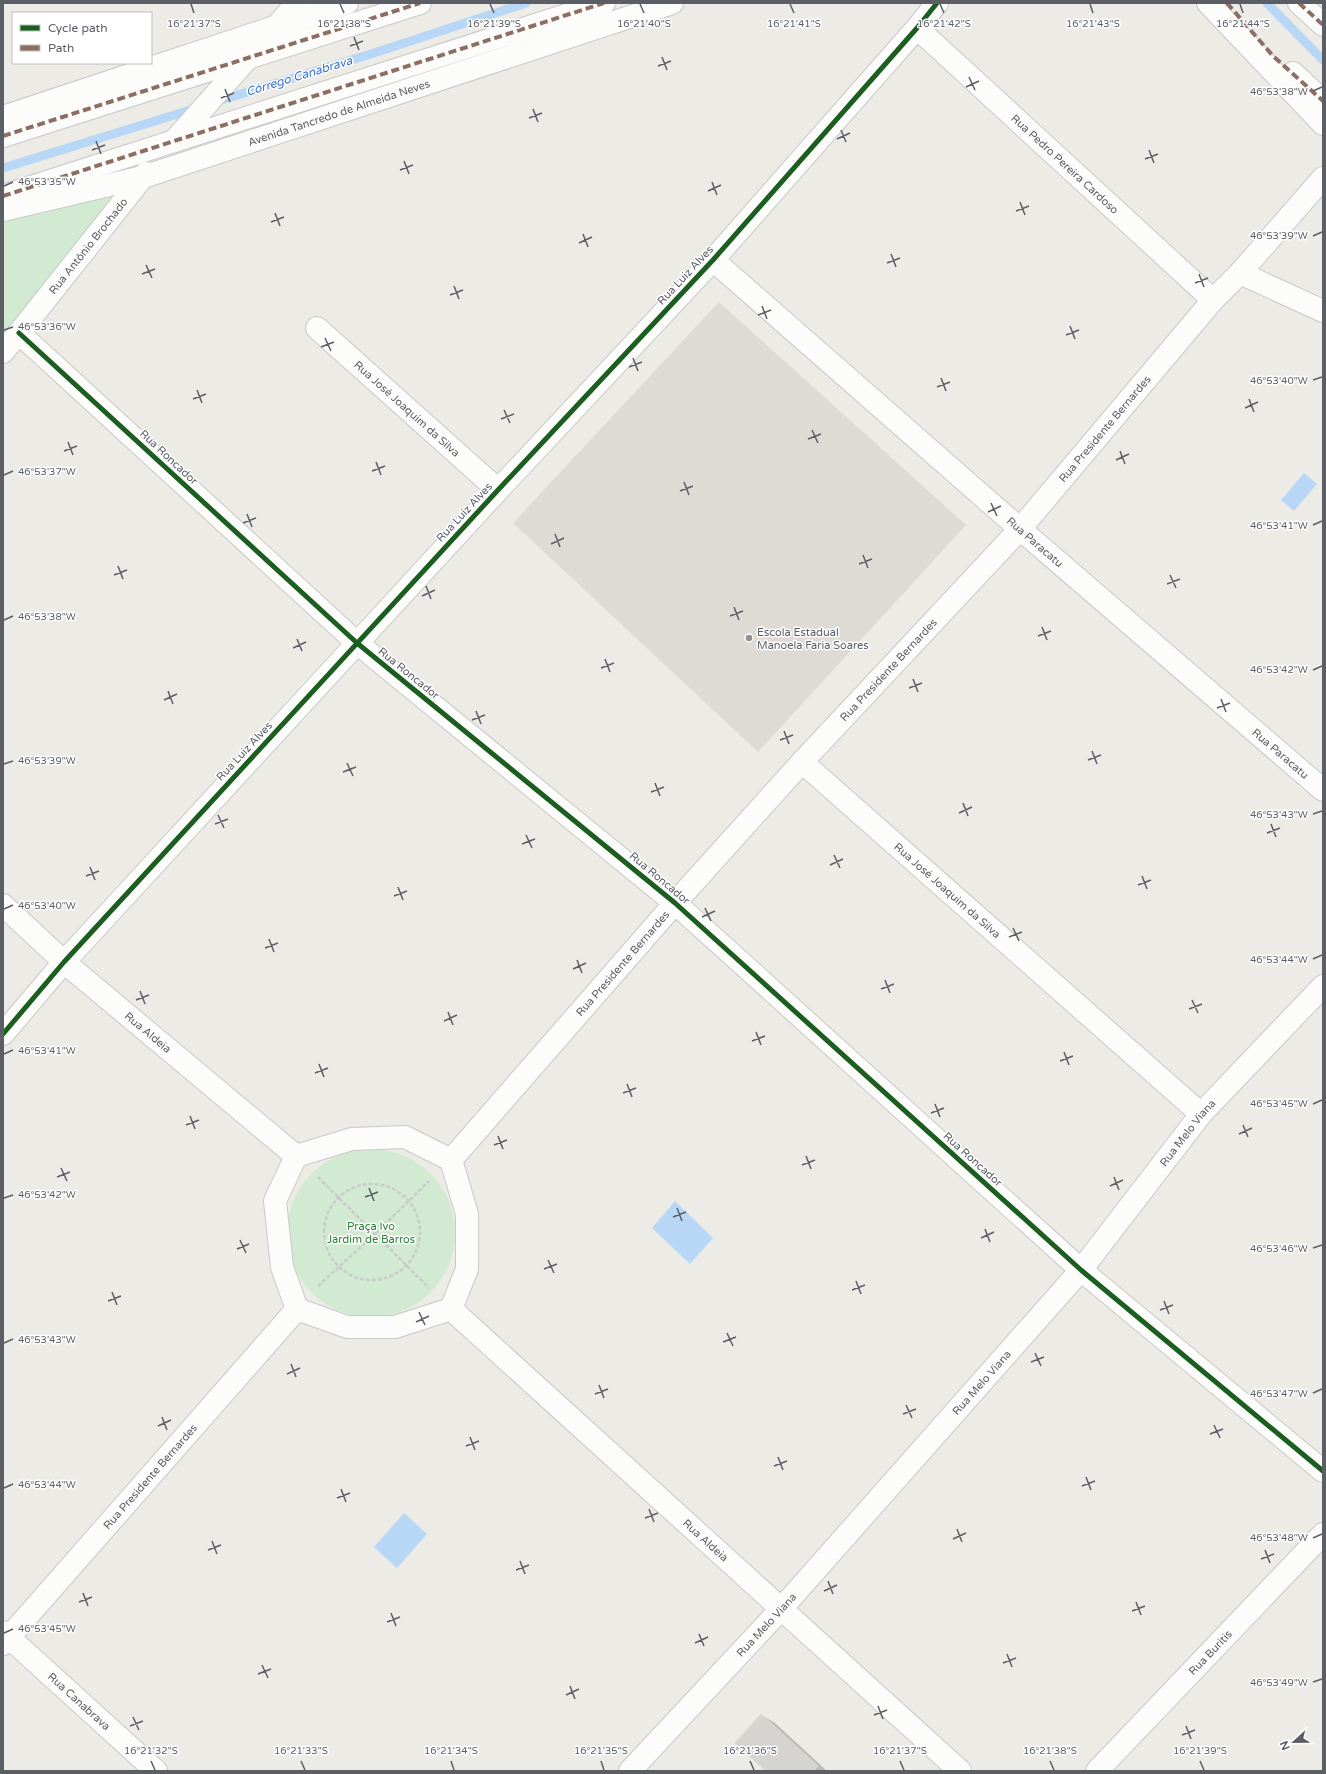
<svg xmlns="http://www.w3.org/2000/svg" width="1326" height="1774" font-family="'Varela Round',sans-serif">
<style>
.education{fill:#dddbd3}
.green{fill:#d2ead1}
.water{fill:#b8d7f7}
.shadow{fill:#0003}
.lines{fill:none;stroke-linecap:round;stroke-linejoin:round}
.stream{stroke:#b8d7f7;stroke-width:9}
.building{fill:#d5d4d0;stroke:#dcdad4}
.minor-casing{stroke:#c8c9c8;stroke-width:24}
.path{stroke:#c8ccca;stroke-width:2.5;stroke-dasharray:4 2;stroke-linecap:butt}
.minor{stroke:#fcfcfb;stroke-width:22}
.quiet{stroke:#8d6e63;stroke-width:4;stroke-dasharray:8 4;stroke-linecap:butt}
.cycleway-casing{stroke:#fff;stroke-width:8}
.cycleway{stroke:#1b5e20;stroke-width:5}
.ticks{fill:none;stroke:#5b5e65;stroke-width:1.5}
.poi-dot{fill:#8e8f92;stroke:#fff;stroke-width:1.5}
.labels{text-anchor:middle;stroke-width:3;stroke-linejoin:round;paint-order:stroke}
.street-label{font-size:11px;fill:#5b5e65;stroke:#fff}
.poi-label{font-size:11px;fill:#5b5e65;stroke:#fff;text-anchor:start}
.park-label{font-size:11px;fill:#2b8339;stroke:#fff}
.water-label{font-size:12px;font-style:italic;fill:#3973cf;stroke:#fff}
.ticks-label{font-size:10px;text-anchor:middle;fill:#5b5e65;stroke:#fff;stroke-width:3;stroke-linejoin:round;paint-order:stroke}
</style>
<rect width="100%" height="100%" fill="#ecebe5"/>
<path class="education" d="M719 302 966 525 758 752 513 523Z"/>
<path class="green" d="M143 177 3 349V210Z
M287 1233a84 84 0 1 1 168 0a84 84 0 1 1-168 0Z"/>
<path class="water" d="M1304 473 1317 484 1294 511 1281 500Z
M675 1201 713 1238 690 1264 652 1228Z
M404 1513 427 1534 397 1568 374 1547Z"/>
<path class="shadow" d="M761 1715 775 1723 827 1771H767Z"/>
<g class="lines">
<path class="stream" d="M1267 3 1323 60
M215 102 374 53 526 3
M3 168 197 108"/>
</g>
<path class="building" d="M761 1714 818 1766 813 1771H766L735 1743Z"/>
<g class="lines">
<defs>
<g id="minor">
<path d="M1208 3 1323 124"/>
<path d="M1299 3 1323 25"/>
<path id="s1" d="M917 28 1213 300"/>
<path d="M1293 73 1323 101"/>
<path d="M3 117 347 3"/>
<path d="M3 136 420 3"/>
<path d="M174 141 297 3"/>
<path d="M3 196 604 3"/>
<path id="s2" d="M3 210 143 177 672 3"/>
<path id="s3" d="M713 260 1020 529 1323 790"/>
<path d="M1240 273 1323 311"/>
<path id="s4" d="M317 328 498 490"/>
<path d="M19 333 357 643 675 903 1081 1270 1323 1471"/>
<path id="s5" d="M3 352 19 333 146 173"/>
<path id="s6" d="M802 762 1201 1114"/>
<path id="s7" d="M3 905 64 962 296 1156"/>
<path d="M3 1034 64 962 498 490 713 260 917 28 937 3"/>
<path d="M405 1137 451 1160 467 1214V1269L451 1309 395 1327H347L297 1309 282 1267 275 1201 296 1156 352 1139Z"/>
<path id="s8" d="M451 1160 675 903 802 762 1020 529 1213 300 1240 273 1323 178"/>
<path id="s9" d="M451 1309 960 1771"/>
<path id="s10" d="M3 1632 156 1771"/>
<path id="s11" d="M3 1644 297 1309"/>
<path id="s12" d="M630 1771 782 1608 1081 1270 1201 1114 1323 986"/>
<path id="s13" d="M1097 1771 1323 1534"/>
</g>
</defs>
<use href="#minor" class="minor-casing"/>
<path class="path" d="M318 1177 429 1288
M324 1232a48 48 0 1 1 96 0a48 48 0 1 1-96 0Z
M318 1286 375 1234 429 1181"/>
<use href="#minor" class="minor"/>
<path class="quiet" d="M1227 3 1273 56 1323 101
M1299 3 1323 25
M3 136 420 3
M3 196 604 3"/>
<defs>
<path id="cycleway" d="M19 333 357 643 675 903 1081 1270 1323 1471
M3 1034 64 962 498 490 713 260 917 28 937 3"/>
</defs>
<use href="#cycleway" class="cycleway-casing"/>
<use href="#cycleway" class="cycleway"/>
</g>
<path class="ticks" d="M191 4 194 13M340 4 344 13M490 4 494 13M640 4 644 13M790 4 794 13M940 4 944 13M1090 4 1093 13M1240 4 1243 13M354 37 359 50M350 46 363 41M662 57 667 70M658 66 671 61M969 77 975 90M966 87 979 81M225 89 230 102M1313 91 1322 87M221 98 234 93M533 109 538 122M529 118 542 113M841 130 846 142M837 139 850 133M96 141 101 154M92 150 105 145M1149 150 1154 163M1145 159 1158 154M404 161 409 174M400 170 413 165M712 182 717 195M4 186 13 182M708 191 721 185M1020 202 1025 215M1016 211 1029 206M275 213 280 226M271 222 284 217M583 234 588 247M1313 236 1322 232M579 243 592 237M891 254 896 267M887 263 900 258M146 265 152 278M142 274 155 269M1199 274 1204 287M1195 283 1208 278M454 286 459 299M450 295 463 290M762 306 767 319M758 315 771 310M1070 326 1075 339M4 330 13 327M1066 335 1079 330M325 338 331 351M321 347 334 342M633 358 638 371M629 367 642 362M941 378 946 391M1313 380 1322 377M937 387 950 382M197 390 202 403M193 399 206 394M1249 399 1254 412M1245 408 1258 402M504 410 510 423M501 419 514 414M812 430 818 443M808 439 821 434M68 442 73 455M64 451 77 446M1120 451 1125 464M1116 460 1129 454M376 462 381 475M372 471 385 466M4 475 13 471M684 482 689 495M680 491 693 486M991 503 997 516M988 512 1001 506M247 514 252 527M243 523 256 518M1313 525 1322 521M555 534 560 547M551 544 564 538M863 555 868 568M859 564 872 559M118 566 123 579M114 575 127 570M1170 575 1176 588M1167 584 1180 579M426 586 431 599M422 596 435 590M734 607 739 620M730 616 743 611M4 620 13 616M1042 627 1047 640M1038 636 1051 631M297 639 302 651M293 648 306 642M605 659 610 672M601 668 614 663M1313 670 1322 666M913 679 918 692M909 688 922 683M168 691 173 704M1221 699 1226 712M164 700 177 694M1217 708 1230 703M476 711 481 724M472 720 485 715M784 731 789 744M780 740 793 735M1092 751 1097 764M1088 760 1101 755M347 763 353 776M4 764 13 761M343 772 356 767M655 783 660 796M651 792 664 787M963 803 968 816M959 813 972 807M1313 814 1322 811M218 815 224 828M215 824 228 819M1271 824 1276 837M1267 833 1280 828M526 835 532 848M522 844 535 839M834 855 840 868M830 865 843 859M90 867 95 880M86 876 99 871M1142 876 1147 889M1138 885 1151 880M398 887 403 900M394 896 407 891M705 908 711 921M4 909 13 905M702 917 715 911M1013 928 1019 941M1009 937 1022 932M269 939 274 952M265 948 278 943M1313 959 1322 955M577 960 582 973M573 969 586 963M885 980 890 993M881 989 894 984M140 991 145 1004M136 1000 149 995M1192 1000 1198 1013M1189 1009 1202 1004M448 1012 453 1025M444 1021 457 1015M756 1032 761 1045M752 1041 765 1036M1064 1052 1069 1065M4 1054 13 1050M1060 1061 1073 1056M319 1064 324 1077M315 1073 328 1068M627 1084 632 1097M623 1093 636 1088M935 1104 940 1117M1313 1104 1322 1100M931 1113 944 1108M190 1116 195 1129M186 1125 199 1120M1243 1125 1248 1137M1239 1134 1252 1128M498 1136 503 1149M494 1145 507 1140M806 1156 811 1169M802 1165 815 1160M61 1168 67 1181M57 1177 70 1172M1114 1177 1119 1190M1110 1186 1123 1180M369 1188 374 1201M365 1197 378 1192M4 1198 13 1195M677 1208 682 1221M673 1217 686 1212M985 1229 990 1242M981 1238 994 1232M240 1240 246 1253M1313 1248 1322 1245M237 1249 249 1244M548 1260 554 1273M544 1269 557 1264M856 1281 861 1294M852 1290 865 1285M112 1292 117 1305M108 1301 121 1296M1164 1301 1169 1314M1160 1310 1173 1305M419 1312 425 1325M416 1322 429 1316M727 1333 733 1346M723 1342 736 1337M4 1343 13 1339M1035 1353 1041 1366M1031 1362 1044 1357M291 1364 296 1377M287 1374 300 1368M599 1385 604 1398M1313 1393 1322 1389M595 1394 608 1389M906 1405 912 1418M903 1414 916 1409M162 1417 167 1430M1214 1425 1220 1438M158 1426 171 1420M1210 1434 1223 1429M470 1437 475 1450M466 1446 479 1441M778 1457 783 1470M774 1466 787 1461M1086 1477 1091 1490M1082 1486 1095 1481M4 1488 13 1484M341 1489 346 1502M337 1498 350 1493M649 1509 654 1522M645 1518 658 1513M957 1529 962 1542M1313 1538 1322 1534M953 1539 966 1533M212 1541 217 1554M208 1550 221 1545M1265 1550 1270 1563M1261 1559 1274 1554M520 1561 525 1574M516 1570 529 1565M828 1581 833 1594M824 1591 837 1585M83 1593 88 1606M79 1602 92 1597M1136 1602 1141 1615M1132 1611 1145 1606M391 1613 396 1626M387 1622 400 1617M4 1633 13 1629M699 1634 704 1646M695 1643 708 1637M1007 1654 1012 1667M1003 1663 1016 1658M262 1665 268 1678M258 1674 271 1669M1313 1682 1322 1679M570 1686 575 1699M566 1695 579 1689M878 1706 883 1719M874 1715 887 1710M133 1717 139 1730M130 1726 143 1721M1186 1726 1191 1739M1182 1735 1195 1730M151 1761 155 1770M301 1761 305 1770M451 1761 454 1770M601 1761 604 1770M750 1761 754 1770M900 1761 904 1770M1050 1761 1054 1770M1200 1761 1204 1770"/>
<circle class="poi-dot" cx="749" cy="638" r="4"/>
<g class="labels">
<g class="street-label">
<text dy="4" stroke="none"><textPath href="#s2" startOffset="350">Avenida Tancredo de Almeida Neves</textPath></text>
<text dy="4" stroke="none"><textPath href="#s1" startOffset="201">Rua Pedro Pereira Cardoso</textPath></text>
<text dy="4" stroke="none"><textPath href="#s5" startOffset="136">Rua Antônio Brochado</textPath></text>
<text transform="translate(685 275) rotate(-47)" y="4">Rua Luiz Alves</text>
<text dy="4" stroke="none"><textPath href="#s4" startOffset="121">Rua José Joaquim da Silva</textPath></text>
<text dy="4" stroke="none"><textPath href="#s8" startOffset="981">Rua Presidente Bernardes</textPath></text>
<text transform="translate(169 457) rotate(43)" y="4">Rua Roncador</text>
<text transform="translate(464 512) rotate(-47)" y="4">Rua Luiz Alves</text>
<text dy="4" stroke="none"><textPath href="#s3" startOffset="428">Rua Paracatu</textPath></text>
<text dy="4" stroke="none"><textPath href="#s8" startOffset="657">Rua Presidente Bernardes</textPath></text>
<text transform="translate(409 673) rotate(39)" y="4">Rua Roncador</text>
<text transform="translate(244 751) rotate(-47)" y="4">Rua Luiz Alves</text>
<text dy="4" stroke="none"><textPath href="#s3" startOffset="752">Rua Paracatu</textPath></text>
<text transform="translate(660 878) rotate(40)" y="4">Rua Roncador</text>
<text dy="4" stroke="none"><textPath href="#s6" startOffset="194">Rua José Joaquim da Silva</textPath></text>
<text dy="4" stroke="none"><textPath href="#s8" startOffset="261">Rua Presidente Bernardes</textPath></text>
<text dy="4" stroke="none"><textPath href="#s7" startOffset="193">Rua Aldeia</textPath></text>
<text dy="4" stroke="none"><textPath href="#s12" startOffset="848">Rua Melo Viana</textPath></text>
<text transform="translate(973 1159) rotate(42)" y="4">Rua Roncador</text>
<text dy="4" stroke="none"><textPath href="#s12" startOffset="524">Rua Melo Viana</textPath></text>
<text dy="4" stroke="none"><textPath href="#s11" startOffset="223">Rua Presidente Bernardes</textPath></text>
<text dy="4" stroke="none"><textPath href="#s9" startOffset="344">Rua Aldeia</textPath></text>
<text dy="4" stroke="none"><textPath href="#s12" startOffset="200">Rua Melo Viana</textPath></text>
<text dy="4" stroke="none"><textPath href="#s13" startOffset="164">Rua Buritis</textPath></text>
<text dy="4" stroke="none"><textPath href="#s10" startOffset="103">Rua Canabrava</textPath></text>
</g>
<g class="poi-label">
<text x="757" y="636">Escola Estadual<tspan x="757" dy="13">Manoela Faria Soares</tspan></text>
</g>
<g class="park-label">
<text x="371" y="1230">Praça Ivo<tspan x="371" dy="13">Jardim de Barros</tspan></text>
</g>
<g class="water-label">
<text transform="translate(299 76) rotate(-17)" y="4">Córrego Canabrava</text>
</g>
</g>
<g class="ticks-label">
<text x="194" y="27">16°21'37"S</text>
<text x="344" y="27">16°21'38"S</text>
<text x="494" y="27">16°21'39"S</text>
<text x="644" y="27">16°21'40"S</text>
<text x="794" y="27">16°21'41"S</text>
<text x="944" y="27">16°21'42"S</text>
<text x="1093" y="27">16°21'43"S</text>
<text x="1243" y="27">16°21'44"S</text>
<text x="1279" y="95">46°53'38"W</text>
<text x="47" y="185">46°53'35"W</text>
<text x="1279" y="239">46°53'39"W</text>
<text x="47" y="330">46°53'36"W</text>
<text x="1279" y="384">46°53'40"W</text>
<text x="47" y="475">46°53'37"W</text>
<text x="1279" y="529">46°53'41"W</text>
<text x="47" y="620">46°53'38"W</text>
<text x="1279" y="673">46°53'42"W</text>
<text x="47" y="764">46°53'39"W</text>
<text x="1279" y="818">46°53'43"W</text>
<text x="47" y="909">46°53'40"W</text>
<text x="1279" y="963">46°53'44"W</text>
<text x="47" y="1054">46°53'41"W</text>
<text x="1279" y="1107">46°53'45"W</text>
<text x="47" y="1198">46°53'42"W</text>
<text x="1279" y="1252">46°53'46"W</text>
<text x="47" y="1343">46°53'43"W</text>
<text x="1279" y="1397">46°53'47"W</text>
<text x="47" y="1488">46°53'44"W</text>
<text x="1279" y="1541">46°53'48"W</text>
<text x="47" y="1632">46°53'45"W</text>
<text x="1279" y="1686">46°53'49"W</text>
<text x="151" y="1754">16°21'32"S</text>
<text x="301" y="1754">16°21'33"S</text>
<text x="451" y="1754">16°21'34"S</text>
<text x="601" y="1754">16°21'35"S</text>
<text x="750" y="1754">16°21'36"S</text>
<text x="900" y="1754">16°21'37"S</text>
<text x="1050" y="1754">16°21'38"S</text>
<text x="1200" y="1754">16°21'39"S</text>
</g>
<rect width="1326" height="1774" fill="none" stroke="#5b5e65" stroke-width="8"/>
<rect x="12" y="12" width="140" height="52" fill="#ffffff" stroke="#bdbfc1"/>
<rect x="20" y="25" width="20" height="6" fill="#1b5e20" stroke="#bdbfc1"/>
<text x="48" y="32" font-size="12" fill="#5b5e65">Cycle path</text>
<rect x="20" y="45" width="20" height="6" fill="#8d6e63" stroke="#bdbfc1"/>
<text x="48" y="52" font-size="12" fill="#5b5e65">Path</text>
<g transform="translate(1294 1742) rotate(248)" stroke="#ffffff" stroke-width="3" paint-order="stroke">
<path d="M0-3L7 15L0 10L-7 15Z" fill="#5b5e65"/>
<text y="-6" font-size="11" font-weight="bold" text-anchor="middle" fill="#5b5e65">N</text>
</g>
</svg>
